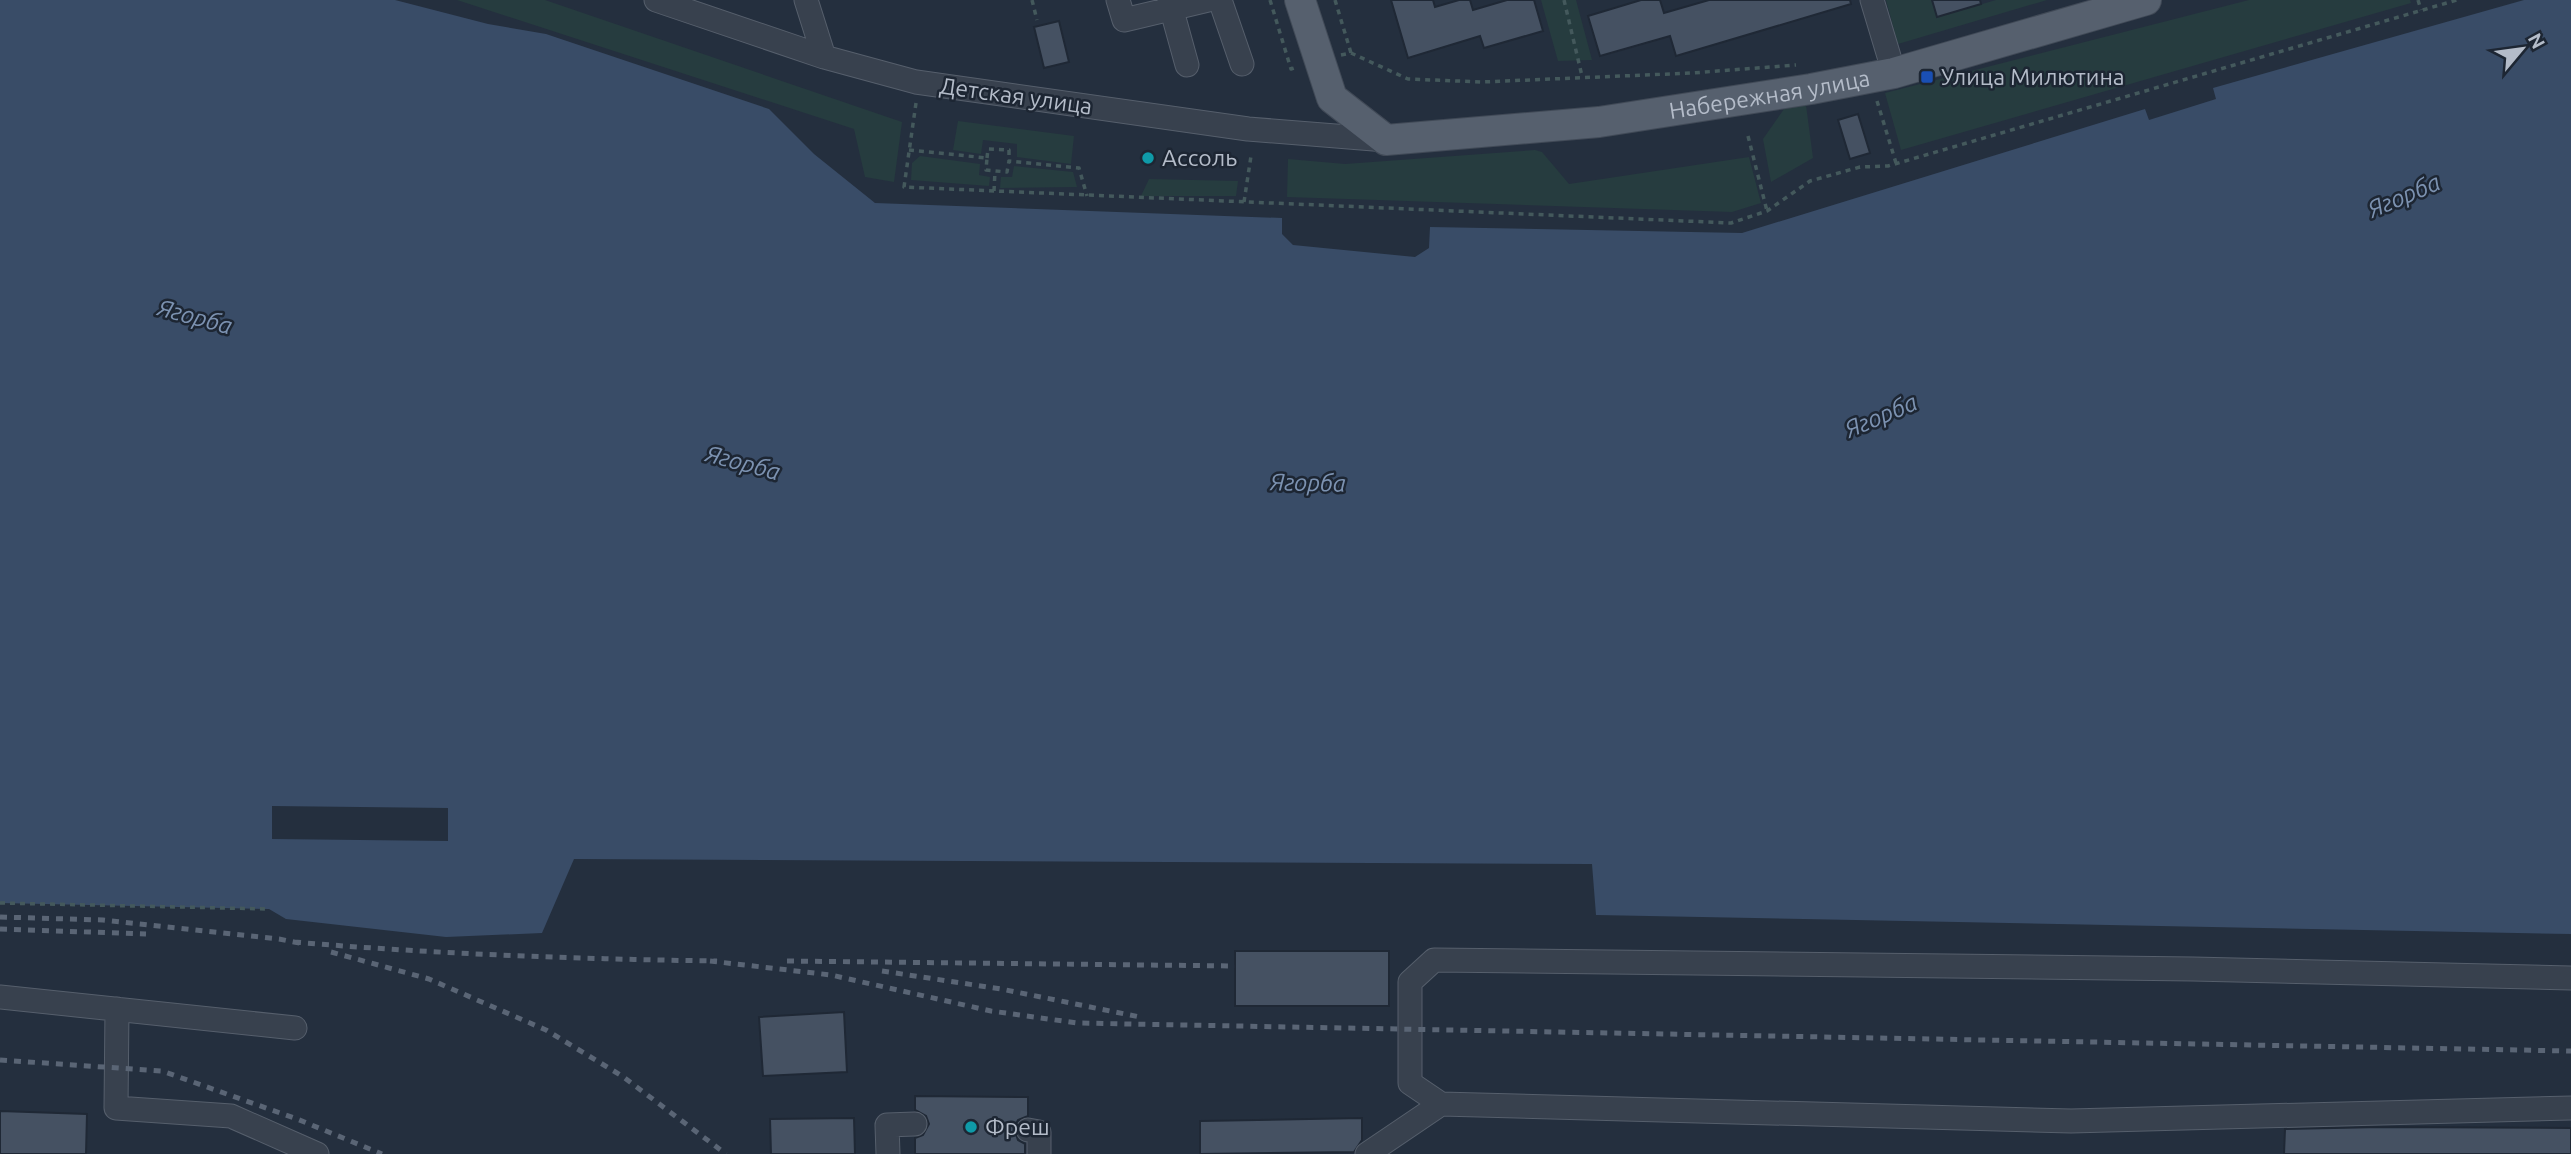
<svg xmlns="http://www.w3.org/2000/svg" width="2571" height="1154" font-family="Ubuntu,sans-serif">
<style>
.green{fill:#263c3f}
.water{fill:#394c67}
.pier{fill:#242f3e}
.building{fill:#455162;stroke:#1f2835;stroke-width:2}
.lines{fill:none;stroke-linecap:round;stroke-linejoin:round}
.minor-casing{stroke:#565f6c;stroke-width:25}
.major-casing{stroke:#414a57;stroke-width:32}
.path{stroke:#44595c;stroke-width:3.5;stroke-dasharray:5 5;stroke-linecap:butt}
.minor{stroke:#38414e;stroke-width:23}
.major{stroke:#56606e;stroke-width:30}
.rail{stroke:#5a6575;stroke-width:5;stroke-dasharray:7 7;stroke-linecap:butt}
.transit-dot{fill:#1a4fb4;stroke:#1d2633;stroke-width:2.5}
.culture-dot{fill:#0f9aa8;stroke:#1d2633;stroke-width:2.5}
.labels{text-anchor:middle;stroke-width:5;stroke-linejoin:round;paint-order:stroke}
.poi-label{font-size:23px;fill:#b4bcc9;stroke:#1d2633;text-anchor:start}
.street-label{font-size:23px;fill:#b4bcc9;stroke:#1d2633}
.water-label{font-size:24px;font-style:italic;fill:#7c92b1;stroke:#1d2633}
</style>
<rect width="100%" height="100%" fill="#242f3e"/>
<path class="green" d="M457 0H545L902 122 894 182 865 177 854 129Z
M1541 0H1576L1592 60 1558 61Z
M1886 0H1932L1938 17 1996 0H2047L1898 44Z
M2249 0H2410L2411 3 1901 150 1885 93Z
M1806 105 1813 158 1771 182 1763 139 1784 109Z
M958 121 1074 136 1071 164 1017 157V144L983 140 981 154 953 150Z
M1535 150 1542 152 1569 184 1749 157 1761 203 1732 212 1287 197 1288 159 1345 164Z
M920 156 980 164 979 175 990 177 989 186 911 180 912 163Z
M1014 166 1073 172 1077 187 1000 188 1001 177H1012Z
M1149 179 1238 181 1236 196H1141Z"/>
<path class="water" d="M0 0H395L488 24 546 34 769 109 814 154 875 203 1282 218V234L1293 245 1415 257 1429 248 1430 227 1742 233 2145 109 2149 120 2216 99 2213 88 2524 0H2571V934L1596 915 1592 864 574 859 542 933 446 937 286 919 269 909 0 903Z"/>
<path class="pier" d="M272 806 448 808V841L272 839Z"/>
<path class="building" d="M1391 0H1433L1435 7 1459 0H1470L1473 10 1507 0H1534L1543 31 1484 48 1480 36 1408 58Z
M1641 0H1660L1664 13 1709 0H1850L1851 4 1676 56 1670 36 1600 56 1588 16Z
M1932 0H1980L1981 4 1937 17Z
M1059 21 1069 62 1044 68 1034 27Z
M1858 114 1870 153 1850 159 1838 120Z
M1235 951H1389V1006H1235Z
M844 1012 847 1072 763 1076 759 1017Z
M915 1096 1028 1097V1116L1018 1120 1014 1128 1018 1140 1025 1144V1154H915V1138L923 1135 929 1124 926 1116 915 1110Z
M0 1111 87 1114 86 1154H0Z
M854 1118 855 1154H771L770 1119Z
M1362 1118V1140L1354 1152 1200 1154V1121Z
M2381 1127 2571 1128V1154H2284L2285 1129Z"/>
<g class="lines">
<defs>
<path id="minor" d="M656 0 824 57 916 82 1248 129 1386 140
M806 0 824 57
M1118 0 1124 20 1208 0
M1169 0 1187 65
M1220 0 1242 64
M1872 0 1894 73
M2571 978 2193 969 1434 960 1410 982V1083L1441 1104 2071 1121 2571 1108
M0 997 295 1028
M117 1009 116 1108 231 1116 317 1154
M1028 1130 1039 1132V1154
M888 1154 887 1125 915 1124
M1367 1154 1441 1104"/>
<g id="major">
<path id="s1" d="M1300 0 1332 98 1386 140 1599 122 1811 89 1894 73 2146 0"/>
</g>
</defs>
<use href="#minor" class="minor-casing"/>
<use href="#major" class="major-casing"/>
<path class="path" d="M1032 0 1037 20
M1270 0 1291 69 1297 67
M1335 0 1351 53
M1564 0 1582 76
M2418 0 2421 10
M1341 55 1351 53 1408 79 1482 82 1692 73 1796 65
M1877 101 1896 163
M916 103 904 187 1731 223 1767 211 1810 181 1860 167 1888 166 2457 0
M1748 136 1767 211
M909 150 987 158 986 170 1007 172 1009 161 1079 168 1087 196
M987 158 988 149 1009 150V161
M994 191 995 171
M1244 202 1251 156
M0 903 269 909"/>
<use href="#minor" class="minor"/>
<use href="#major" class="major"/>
<path class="rail" d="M0 917 103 920 279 939 304 944
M0 929 146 934
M294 942C435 954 576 959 717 961
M331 952 429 979 546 1030 622 1076 726 1154
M710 961 831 975 991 1011 1077 1023 2571 1051
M787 961 1235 966
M882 971 1001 989 1140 1017
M0 1060 162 1071 297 1119 382 1154"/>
</g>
<rect class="transit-dot" x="1920" y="70" width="14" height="14" rx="3.5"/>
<g class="culture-dot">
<circle cx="1148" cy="158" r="7"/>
<circle cx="971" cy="1127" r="7"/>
</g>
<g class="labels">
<g class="poi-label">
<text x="1941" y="85">Улица Милютина</text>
<text x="1162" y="166">Ассоль</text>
<text x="985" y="1135">Фреш</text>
</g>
<g class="street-label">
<text dy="8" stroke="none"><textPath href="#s1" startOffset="558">Набережная улица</textPath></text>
<text transform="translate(1016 96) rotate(8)" y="8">Детская улица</text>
</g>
<g class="water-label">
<text transform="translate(2404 196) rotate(-23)" y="8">Ягорба</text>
<text transform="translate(195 317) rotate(15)" y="8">Ягорба</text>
<text transform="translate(1881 416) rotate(-23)" y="8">Ягорба</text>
<text transform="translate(743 463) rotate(15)" y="8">Ягорба</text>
<text transform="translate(1308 483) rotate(1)" y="8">Ягорба</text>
</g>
</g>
<g transform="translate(2522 49) rotate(61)" stroke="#1d2633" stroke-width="5" paint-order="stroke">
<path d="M0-5L12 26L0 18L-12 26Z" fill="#b4bcc9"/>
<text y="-10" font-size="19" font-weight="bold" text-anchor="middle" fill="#b4bcc9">N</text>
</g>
</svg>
